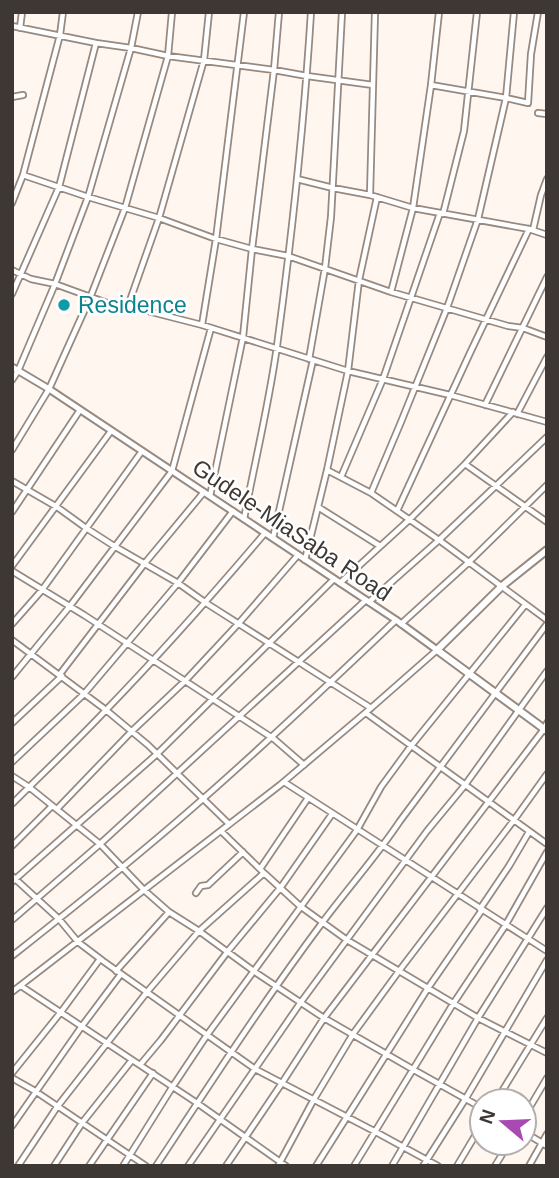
<svg xmlns="http://www.w3.org/2000/svg" width="559" height="1178" font-family="Helvetica,sans-serif">
<style>
.lines{fill:none;stroke-linecap:round;stroke-linejoin:round}
.minor-casing{stroke:#968980;stroke-width:8}
.tertiary-casing{stroke:#968980;stroke-width:9}
.secondary-casing{stroke:#968980;stroke-width:10}
.minor{stroke:#fff;stroke-width:4.5}
.tertiary{stroke:#fff;stroke-width:5}
.secondary{stroke:#fff;stroke-width:6}
.culture-dot{fill:#0f9aa8;stroke:#fff;stroke-width:2.5}
.labels{text-anchor:middle;stroke-width:5;stroke-linejoin:round;paint-order:stroke}
.culture-label{font-size:23px;fill:#0d838f;stroke:#fff;text-anchor:start}
.street-label{font-size:23px;fill:#3e3834;stroke:#fff}
</style>
<rect width="100%" height="100%" fill="#fff6f0"/>
<g class="lines">
<defs>
<path id="minor" d="M12 26 96 43 59 187 12 294
M20 28 22 12
M96 43 131 48 168 56 274 70 307 76 373 85
M431 85 506 98 514 12
M12 97 23 95
M538 113 547 114
M23 175 88 197 159 218 216 239 252 249 288 256 391 292 508 326 523 328 547 337
M297 179 333 188 370 195 413 208 529 229 547 235
M370 195 375 12
M12 203 23 175 60 35 63 12
M443 214 464 131 477 12
M533 230 541 195 547 179
M12 270 31 279 55 284 110 304 128 306 202 325 348 371 450 395 547 422
M391 292 413 208 431 85 439 12
M128 306 159 218 204 60 209 12
M202 325 216 239 244 12
M309 359 325 268 331 217 342 12
M12 380 18 371 55 284 88 197 131 48 138 12
M485 405 547 277
M517 414 547 357
M12 450 49 389 90 298 125 208 168 56 172 12
M465 464 547 522
M327 470 371 493 439 540 547 620
M341 477 383 379 440 213
M12 481 57 507 86 528 114 546 178 583 206 603 371 708
M371 493 401 422 447 308 478 219 506 98 528 103 531 54 538 12
M210 496 243 337 252 249 274 70 279 12
M318 507 380 546
M397 511 470 353 529 229
M12 512 80 410
M244 519C255 461 269 404 277 346 292 235 304 124 311 12
M273 538 313 360
M305 560 327 470 348 371 359 280 377 197
M12 566 111 431
M12 571 84 615 274 739 304 765
M340 583 409 520 465 464 513 412
M369 602 439 540 547 437
M12 624 42 590 142 451
M401 624 469 562 547 485
M12 640 106 710 148 745 229 824
M60 674 145 563 204 492
M12 677 70 606 172 471 211 328
M366 713 547 844
M12 723 62 676
M12 762 84 694 178 583 233 511
M12 776 29 787 100 844 144 890 169 912 199 931 255 972 324 1018 414 1070 482 1108
M284 782 547 951
M12 804C44 772 76 742 107 709 162 652 214 593 265 533
M57 809 131 732 185 681 239 623 298 555
M221 831 264 873 300 906 347 940 478 1018 547 1053
M12 846 52 806
M260 869 308 798
M12 876 59 919 78 942 103 961 255 1069 374 1131 438 1166
M12 882 157 754 334 579
M196 893 201 886 208 885 243 852
M480 909 509 866 529 832
M12 920 100 844 366 600
M12 956C78 904 143 852 205 797 270 740 333 680 396 620
M116 971 169 912
M21 986 197 1103 286 1166
M12 992 280 785 371 708 437 650
M140 1065 161 1040 228 951 281 887 332 814
M12 1073 61 1012 100 959
M12 1078 35 1091 146 1166
M496 1101 547 1018
M524 1117 547 1078
M12 1126 82 1026 121 974
M524 1132 547 1146
M18 1166 57 1107 147 992 199 931 264 873
M54 1166 82 1123 132 1060
M89 1166 153 1073
M123 1166 173 1086 207 1035 357 830 381 787 411 746 525 605
M156 1166C210 1084 263 1002 322 923 348 888 376 857 400 821L547 624
M188 1166 301 1002 427 831 465 785 547 671
M226 1166 282 1083 324 1018 544 729 547 723
M278 1166 314 1099 353 1034 399 971 514 820 547 774
M316 1166 428 988 482 910
M354 1166 453 1004 505 926 547 852
M392 1166 478 1018 547 908
M423 1166 466 1098 547 960
M457 1166 482 1124
M495 1166 509 1143
M529 1166 547 1134"/>
<path id="tertiary" d="M12 367 49 389 396 620 437 650"/>
<path id="secondary" d="M547 550 502 586 437 650 547 731"/>
</defs>
<use href="#minor" class="minor-casing"/>
<use href="#tertiary" class="tertiary-casing"/>
<use href="#secondary" class="secondary-casing"/>
<use href="#minor" class="minor"/>
<use href="#tertiary" class="tertiary"/>
<use href="#secondary" class="secondary"/>
</g>
<circle class="culture-dot" cx="64" cy="305" r="7"/>
<g class="labels">
<g class="culture-label">
<text x="78" y="313">Residence</text>
</g>
<g class="street-label">
<text transform="translate(292 530) rotate(34)" y="8">Gudele-MiaSaba Road</text>
</g>
</g>
<rect width="559" height="1178" fill="none" stroke="#3e3834" stroke-width="28"/>
<g transform="translate(503 1122) rotate(289)"><circle r="33" fill="#ffffff" stroke="#b2afae" stroke-width="2"/>
<path d="M0-5L12 26L0 18L-12 26Z" fill="#a949b2"/>
<text y="-10" font-size="19" font-weight="bold" text-anchor="middle" fill="#3e3834">N</text>
</g>
</svg>
